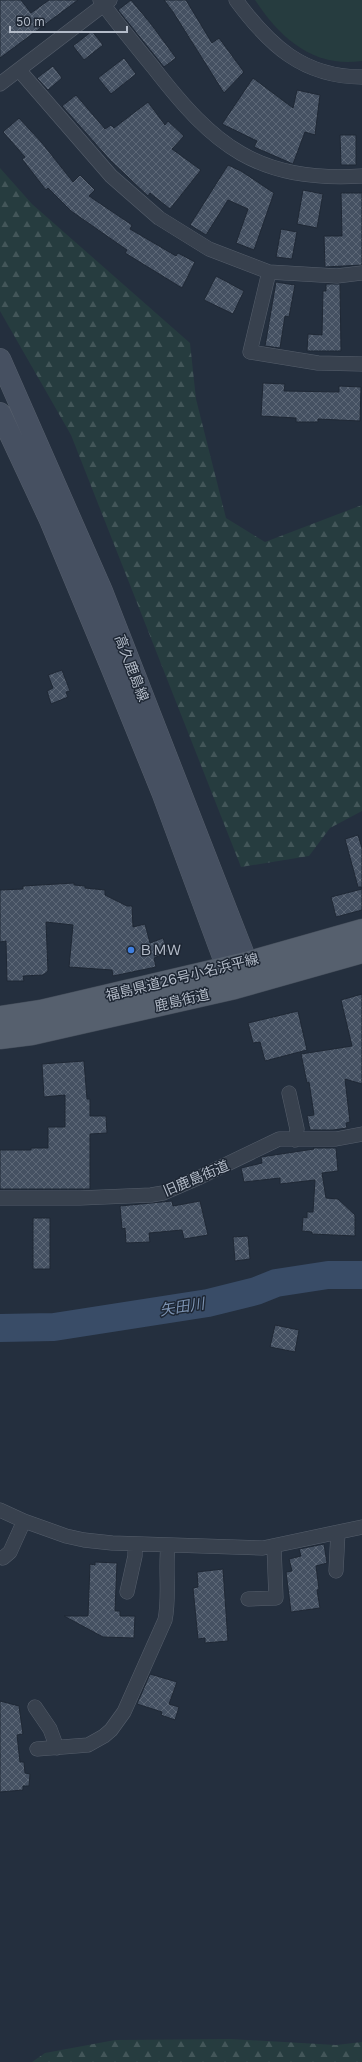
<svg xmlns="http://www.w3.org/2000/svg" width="362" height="2062" font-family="Inter,'Noto Sans JP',sans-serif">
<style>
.green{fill:#263c3f}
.forest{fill:url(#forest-firs)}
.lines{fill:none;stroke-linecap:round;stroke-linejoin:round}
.river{stroke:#394c67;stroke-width:28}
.building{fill:url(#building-cross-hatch);stroke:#1f2835}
.minor-casing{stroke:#565f6c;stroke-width:15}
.secondary-casing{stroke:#565f6c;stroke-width:22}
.primary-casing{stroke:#414a57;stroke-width:23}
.minor{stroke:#38414e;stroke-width:14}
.secondary{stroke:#465061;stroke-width:21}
.primary{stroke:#56606e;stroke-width:22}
.shop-dot{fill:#3f7fe0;stroke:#1d2633;stroke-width:1.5}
.labels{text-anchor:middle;stroke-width:3;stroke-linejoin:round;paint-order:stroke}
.street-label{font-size:14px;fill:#b4bcc9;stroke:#1d2633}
.poi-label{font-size:14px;fill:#b4bcc9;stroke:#1d2633;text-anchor:start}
.water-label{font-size:15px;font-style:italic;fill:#7c92b1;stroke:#1d2633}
</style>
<defs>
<pattern id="forest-firs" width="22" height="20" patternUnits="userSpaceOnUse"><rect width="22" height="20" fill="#263c3f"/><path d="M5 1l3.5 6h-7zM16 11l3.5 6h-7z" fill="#435659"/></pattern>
<pattern id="building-cross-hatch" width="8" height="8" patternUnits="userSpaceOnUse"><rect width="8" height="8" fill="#455162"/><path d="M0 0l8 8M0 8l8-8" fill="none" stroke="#5d6877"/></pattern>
</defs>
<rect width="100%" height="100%" fill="#242f3e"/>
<path class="green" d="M255 0H362V61C313 68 280 38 255 0Z"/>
<path class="forest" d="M0 168 32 204 190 343 196 399 226 518 265 542 362 505V811L330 828 309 856 241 867 71 435 0 311Z
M231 2039 336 2045 362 2042V2062H32L45 2053 115 2040Z"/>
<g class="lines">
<path class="river" d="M0 1328 54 1327 208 1303 256 1291 276 1283 328 1275H362"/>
</g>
<path class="building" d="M0 0H21L31 13 49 0H78L0 58Z
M131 0 151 24 176 58 164 67 118 10Z
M164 0H186L212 43 219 38 244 72 224 93 173 12Z
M92 31 103 45 84 60 73 46Z
M124 58 136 74 111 94 98 78Z
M53 66 62 78 48 90 37 78Z
M253 78 293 108 297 90 320 95 315 135 305 132 293 164 254 147 257 141 222 124Z
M76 95 105 129 111 125 114 128 148 102 165 125 168 121 184 136 172 149 201 170 170 209 150 193 148 196 110 160 62 106Z
M19 118 42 143 73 182 80 175 95 190 89 196 132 225 130 229 176 256 178 253 195 262 182 288 125 253 127 250 71 211 48 188 46 190 22 159 25 157 3 132Z
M340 135H356V165H341Z
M228 165 241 171 274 193 254 250 236 243 248 209 228 200 206 235 190 225Z
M303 190 323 194 317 228 297 224Z
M341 193H362V265L325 267 324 236H342Z
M281 229 297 232 292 259 276 257Z
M216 276 244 291 233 314 204 300Z
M276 282 295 285 289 317 285 316 280 348 265 346Z
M326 284H340L341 351H307L308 334 322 335 323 291H326Z
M263 383 285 384 284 391 339 392V386L361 387 360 421 318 419V422H296V418L261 416Z
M62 670 70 691 66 692 68 697 51 704 47 691 53 688 48 675Z
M358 835 362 848V887H358L345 839Z
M74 883V885L85 886V888L105 890V895L127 906H132L133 927 145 924 150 943 163 938 168 952 154 958 156 967 113 976 112 970 69 967 73 925 46 922 48 971 43 975 23 976 24 981H7L6 941 0 942V890L23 889V886Z
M362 889V910L336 917 331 897Z
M362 994V1084L345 1079 350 1122 346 1123 347 1128 333 1130H310L307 1116 314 1115 309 1082 307 1083 301 1054 352 1046 341 1000Z
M298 1011 307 1050 265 1061 260 1042 253 1043 248 1023Z
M84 1061 87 1099H90V1116H106L107 1133 90 1134V1189H0V1150H31V1148H48V1127H65V1095L44 1097 42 1064Z
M313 1148H336L338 1171 322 1173 326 1198 338 1199 355 1215V1236L312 1234V1232L302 1231 303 1217 307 1218V1212H313L315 1180 280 1184V1178L244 1182 241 1168 262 1163 261 1157 314 1149Z
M172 1201 173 1206 200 1201 208 1235 184 1239 182 1230 149 1233 150 1242 126 1243 125 1228 122 1229 120 1206Z
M33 1218H50V1269H33Z
M248 1236 250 1259 235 1261 233 1237Z
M275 1325 299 1330 295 1352 270 1347Z
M324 1544 327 1563 316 1566 319 1589 317 1590 320 1608 291 1612 286 1572 292 1571 289 1559 301 1556 299 1549Z
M95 1562 117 1563 115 1611H120V1616H135L134 1638 103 1637 64 1616H88L90 1564 95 1565Z
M223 1569 228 1641 205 1643V1638L198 1639 193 1588 198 1587 197 1572Z
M150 1674 177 1682 169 1704 179 1707 175 1720 161 1715 162 1712 137 1704Z
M0 1701 19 1706 23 1734 17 1735 20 1762H24L25 1773 30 1774 29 1786H23V1790L0 1792Z"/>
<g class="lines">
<defs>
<path id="minor" d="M100 0C117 23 135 45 153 67 214 146 257 182 362 176
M236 0C269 45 303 77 362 77
M19 70 111 176 159 218 209 249 269 272 337 276 362 273
M0 84 110 0
M269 272 250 352 318 363 362 364
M289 1093 297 1129 295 1140
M0 1198H80L151 1195 163 1193 200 1177 279 1139H336L362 1134
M0 1510 24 1521 66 1536 84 1540 112 1543 263 1548 362 1527
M3 1558 10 1552 24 1521
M336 1571 338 1532
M127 1592 135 1556V1544
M248 1599 276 1598 274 1546
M35 1707 50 1729 57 1748
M37 1749 88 1745 104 1736 111 1730 124 1712 165 1620C170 1596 165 1570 168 1545"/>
<path id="secondary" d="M0 359 102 591 253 978
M0 413 50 520 112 669 162 792 233 984"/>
<path id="primary" d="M0 1017 41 1011 246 963 362 930
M0 1038 32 1034 235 988 362 952"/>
</defs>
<use href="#minor" class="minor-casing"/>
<use href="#secondary" class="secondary-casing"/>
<use href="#primary" class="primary-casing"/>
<use href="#minor" class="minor"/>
<use href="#secondary" class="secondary"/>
<use href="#primary" class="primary"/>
</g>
<circle class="shop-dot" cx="131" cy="950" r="4"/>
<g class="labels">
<g class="street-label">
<text transform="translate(132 668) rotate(69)" y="5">高久鹿島線</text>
<text transform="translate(182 977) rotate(-14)" y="5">福島県道26号小名浜平線</text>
<text transform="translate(182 1000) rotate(-13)" y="5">鹿島街道</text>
<text transform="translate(196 1178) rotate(-23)" y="5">旧鹿島街道</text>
</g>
<g class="poi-label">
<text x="139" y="955">ＢＭＷ</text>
</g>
<g class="water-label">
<text transform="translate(182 1307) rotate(-9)" y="5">矢田川</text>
</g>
</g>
<path d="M10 26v6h117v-6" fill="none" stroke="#b4bcc9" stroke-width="2"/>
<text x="16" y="26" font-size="12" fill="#b4bcc9" stroke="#1d2633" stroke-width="3" paint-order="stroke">50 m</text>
</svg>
